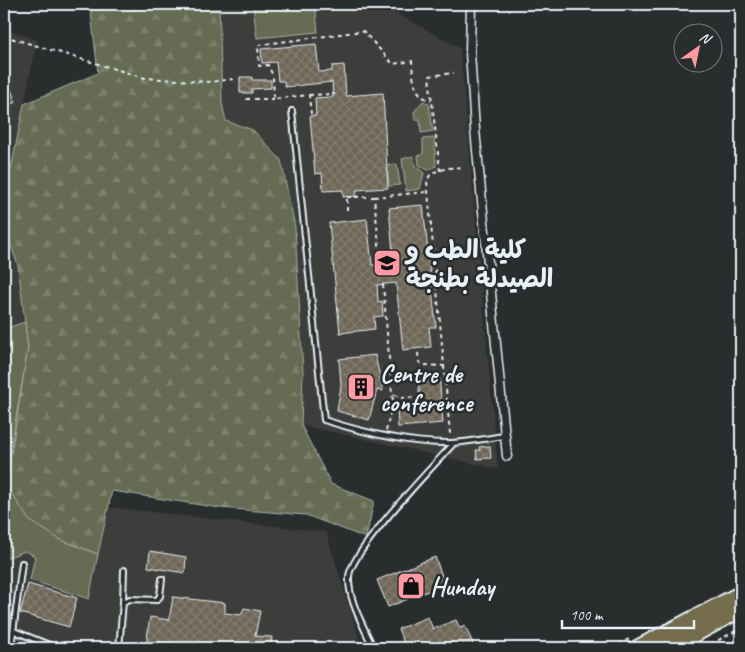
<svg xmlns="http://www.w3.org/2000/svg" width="745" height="652" font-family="Caveat,'Playpen Sans Arabic',sans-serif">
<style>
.built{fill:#3e3e3a}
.green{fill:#666c52;stroke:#a7aea5}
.forest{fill:url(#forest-firs);stroke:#a7aea5}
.building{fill:url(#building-cross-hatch);stroke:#e8f1f8}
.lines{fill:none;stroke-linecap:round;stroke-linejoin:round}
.lane-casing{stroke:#e8f1f8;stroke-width:8}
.street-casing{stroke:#e8f1f8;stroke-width:11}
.highway-casing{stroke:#e8f1f8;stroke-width:19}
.path{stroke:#e8f1f8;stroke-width:2;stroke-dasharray:4 4;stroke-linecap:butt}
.lane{stroke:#2a2d2e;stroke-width:4}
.street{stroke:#2a2d2e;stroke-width:8}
.highway{stroke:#746c4b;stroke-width:15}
.labels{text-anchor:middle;stroke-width:5;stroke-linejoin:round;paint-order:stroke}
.poi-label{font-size:25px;font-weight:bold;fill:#e8f1f8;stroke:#2a2d2e;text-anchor:start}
</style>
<defs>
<pattern id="forest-firs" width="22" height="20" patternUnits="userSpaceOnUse" patternTransform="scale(1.25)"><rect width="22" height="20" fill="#666c52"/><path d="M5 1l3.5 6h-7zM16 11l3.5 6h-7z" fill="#7c816c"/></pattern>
<pattern id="building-cross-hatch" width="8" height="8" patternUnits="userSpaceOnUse" patternTransform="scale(1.25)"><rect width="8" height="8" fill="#6e6656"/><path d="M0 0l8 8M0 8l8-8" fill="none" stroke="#837c6f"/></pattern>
</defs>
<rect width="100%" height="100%" fill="#2a2d2e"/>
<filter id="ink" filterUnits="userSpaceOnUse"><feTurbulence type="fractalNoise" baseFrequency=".02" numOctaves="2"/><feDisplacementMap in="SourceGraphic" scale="10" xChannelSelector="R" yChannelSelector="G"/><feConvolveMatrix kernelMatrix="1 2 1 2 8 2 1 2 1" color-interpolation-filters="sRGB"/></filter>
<g filter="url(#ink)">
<path class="built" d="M219 4H379L460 48 498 469 301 425 303 373 295 227 281 160 253 130 226 121 222 103Z
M4 29 37 40 11 169H4Z
M4 235H7L18 265 28 348 8 464 108 507 326 532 362 648H4Z"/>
<path class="green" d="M276 4H315L318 32 257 38 253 6Z
M423 101 429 104 433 131 421 133 420 119 415 120 414 112Z
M434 138 436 166 428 170 419 165 418 156 423 154V139Z
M413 156 415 166 424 173 420 189 406 191 402 159Z
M397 164 400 185 389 186 387 166Z
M25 322 28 348 8 464 59 539 98 554 89 599 30 580 35 556 25 551 4 559V329Z"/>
<path class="forest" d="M90 4H219L222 103 226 121 253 130 281 160 295 227 303 373 301 425 331 484 374 501 366 538 306 515 220 508 112 491 98 554 59 539 29 520 6 485 28 348 18 265 7 235H4V169H11L24 104 98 73Z"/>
<path class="building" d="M316 44 319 72 332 71V66L344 65 346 96 383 93 388 188 356 190 357 196 343 197V190L323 191 322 173 315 174 310 116 316 115 315 98 333 97 332 82 285 87 284 81H278L276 62 262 63 261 49Z
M4 73 16 102 4 107Z
M240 77H252V80H271V88L252 89V93H240Z
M423 205 436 327H429L431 347 403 350 396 283 377 285 378 302 382 301 383 316 374 317 375 329 340 333 329 223 367 219 372 265 394 263 389 208Z
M375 355 383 391 377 390 369 420 337 411 341 385 339 359Z
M439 374 443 423 398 427 397 408 414 407 413 404 420 403 418 376Z
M490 446 491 458 477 459 476 450H480L479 447Z
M150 551 186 557 185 573 148 567Z
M435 557 445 584 388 607 377 580Z
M28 584 77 598 69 627 20 613Z
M173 597 225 603V613L241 615 244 608 260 611 255 636 272 637 271 648H156L146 646 150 617 169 620Z
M428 617 433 629 456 620 460 628 465 626 475 648H406L398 629Z"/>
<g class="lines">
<defs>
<path id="lane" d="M292 111 324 420C365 433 409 444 452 443 470 442 488 438 505 436
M123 602 124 570
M14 631 57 648
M4 646 8 648
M11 648 22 563
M119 648 123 602 130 599 157 600 160 596 162 579
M373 648C364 626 348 601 349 577 349 553 435 464 454 443"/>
<path id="street" d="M471 4 470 52 475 130 507 456"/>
<path id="highway" d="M638 648 741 594
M669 648 741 609"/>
</defs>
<use href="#lane" class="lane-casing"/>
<use href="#street" class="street-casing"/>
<use href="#highway" class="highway-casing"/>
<path class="path" d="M4 36 145 78 210 82 233 79
M309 95 335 94
M246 99H274
M311 114 309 95 274 99 273 76 268 65 259 66 258 45 363 31 393 64 412 61C413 78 413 95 431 101
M440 171 429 76 454 73
M347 197H374L381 264
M374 197 427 192
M347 199V210
M383 284 392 394 403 398 416 397
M418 353 419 362 423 365 444 366 427 181 431 173 448 168 464 167
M444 366 450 434
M386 431 393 401 392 394
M611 648 629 639
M704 648 741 628"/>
<use href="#lane" class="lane"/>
<use href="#street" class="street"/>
<use href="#highway" class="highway"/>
</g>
</g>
<defs>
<symbol id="university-square" viewBox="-11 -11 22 22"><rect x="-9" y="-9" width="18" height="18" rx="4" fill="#ff9aa2" stroke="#2a2d2e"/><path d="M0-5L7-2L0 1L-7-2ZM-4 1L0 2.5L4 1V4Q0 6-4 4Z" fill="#111"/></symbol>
<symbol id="building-square" viewBox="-11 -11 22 22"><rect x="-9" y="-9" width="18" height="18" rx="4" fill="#ff9aa2" stroke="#2a2d2e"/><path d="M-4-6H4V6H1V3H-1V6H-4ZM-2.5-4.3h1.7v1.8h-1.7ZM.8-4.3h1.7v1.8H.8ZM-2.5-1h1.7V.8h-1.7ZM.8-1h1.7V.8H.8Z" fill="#111"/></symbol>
<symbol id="shop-square" viewBox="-11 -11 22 22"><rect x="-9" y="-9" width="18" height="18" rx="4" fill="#ff9aa2" stroke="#2a2d2e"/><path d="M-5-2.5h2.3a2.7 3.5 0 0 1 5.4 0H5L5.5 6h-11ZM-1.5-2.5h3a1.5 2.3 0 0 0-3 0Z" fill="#111"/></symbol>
</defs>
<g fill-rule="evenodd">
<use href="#university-square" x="371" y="247" width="32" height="32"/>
<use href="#building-square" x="345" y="371" width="32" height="32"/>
<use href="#shop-square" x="395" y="570" width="32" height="32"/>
</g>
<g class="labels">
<g class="poi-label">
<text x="406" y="258">كلية الطب و<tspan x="406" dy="29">الصيدلة بطنجة</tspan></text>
<text x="380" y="382">Centre de<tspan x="380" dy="29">conference</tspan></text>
<text x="430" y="595">Hunday</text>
</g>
</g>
<rect width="745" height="652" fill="none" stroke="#2a2d2e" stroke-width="20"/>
<rect x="10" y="10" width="725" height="632" fill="none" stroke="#e8f1f8" stroke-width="2" filter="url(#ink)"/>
<g transform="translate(698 48) rotate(33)"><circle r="24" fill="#2a2d2e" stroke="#767b7f"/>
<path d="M0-4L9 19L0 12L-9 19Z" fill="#ff9aa2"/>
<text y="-8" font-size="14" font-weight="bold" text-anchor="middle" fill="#e8f1f8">N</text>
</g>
<path d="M562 620v8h132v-8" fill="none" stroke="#e8f1f8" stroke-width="2.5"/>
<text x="570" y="620" font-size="15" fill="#e8f1f8" stroke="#2a2d2e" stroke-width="4" paint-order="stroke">100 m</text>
</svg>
